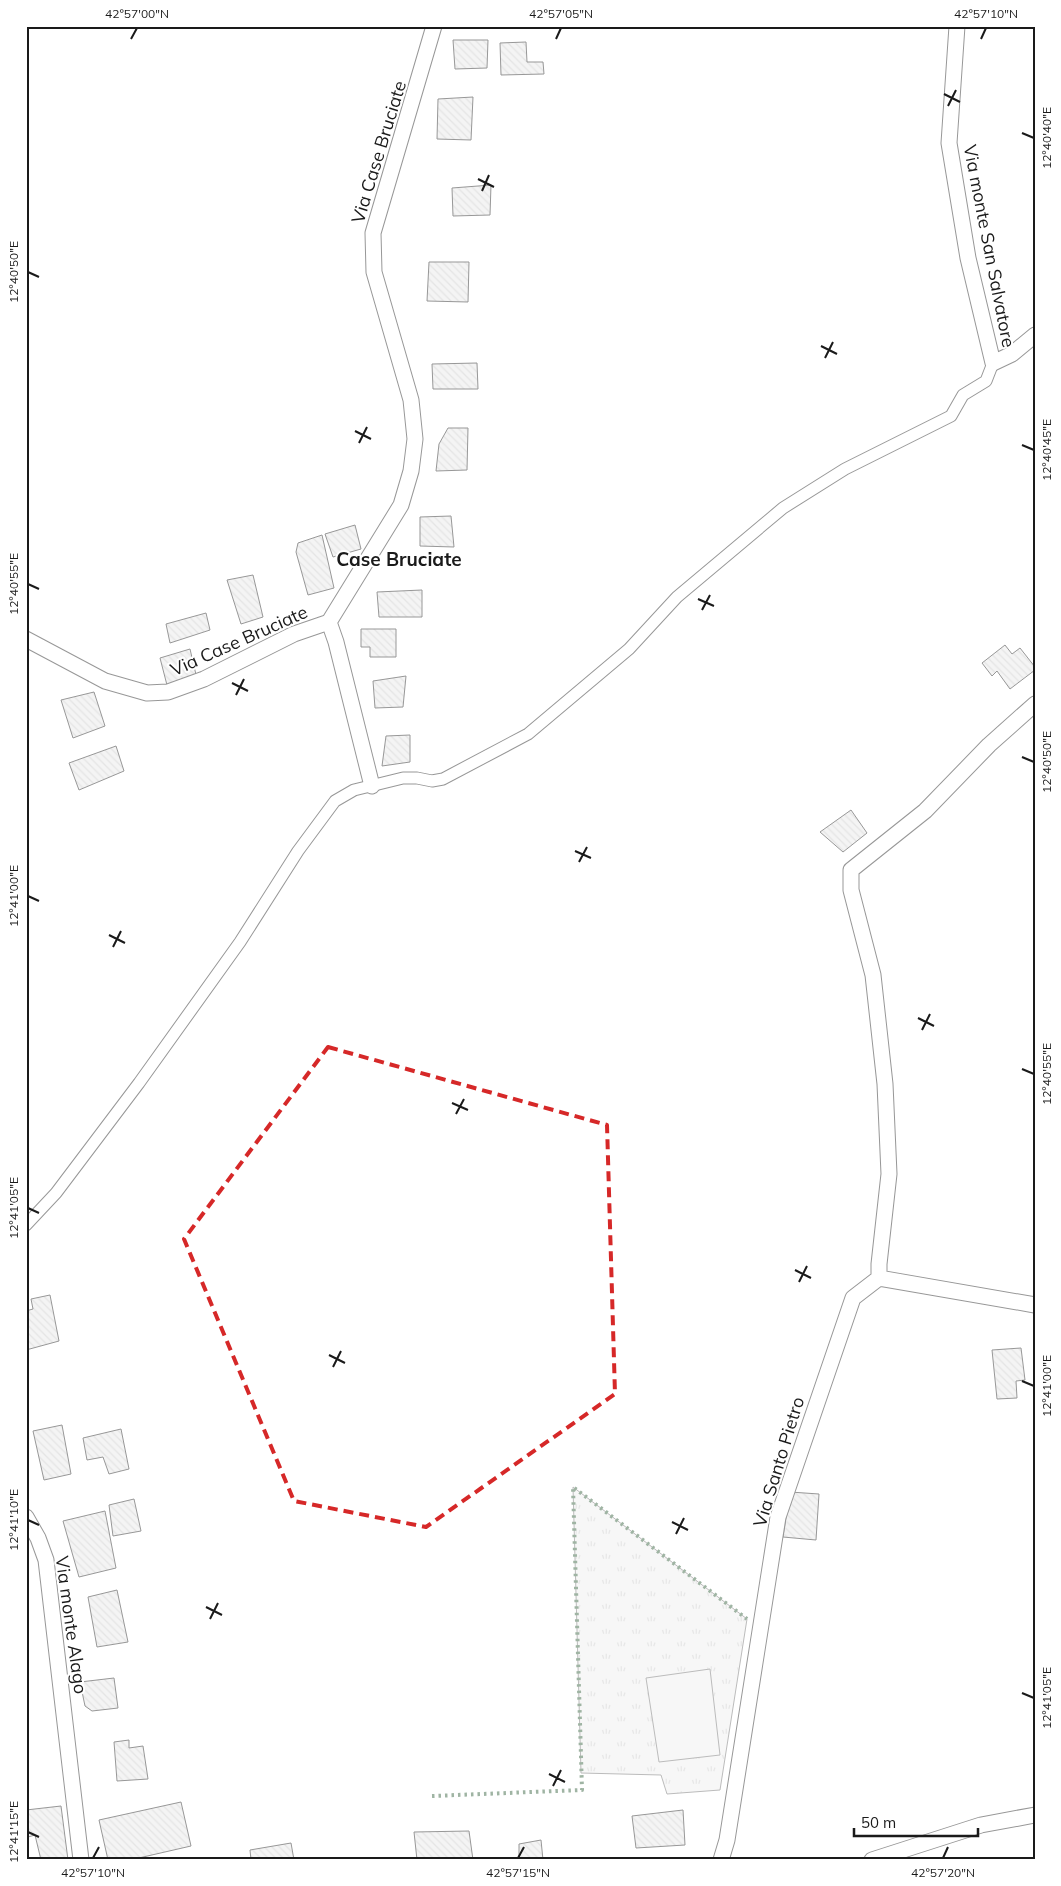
<svg xmlns="http://www.w3.org/2000/svg" width="1061" height="1886" font-family="Mulish,sans-serif">
<style>
.grass{fill:url(#grass-tufts);stroke:#6a6a6a}
.pitch{fill:#ededed;stroke:#6a6a6a}
.building{fill:url(#building-back-hatch);stroke:#1a1a1a}
.lines{fill:none;stroke-linecap:round;stroke-linejoin:round}
.pedestrian-casing{stroke:#1a1a1a;stroke-width:13}
.minor-casing{stroke:#1a1a1a;stroke-width:17}
.pedestrian{stroke:#fff;stroke-width:11}
.minor{stroke:#fff;stroke-width:15}
.hedge{stroke:#2b5a34;stroke-width:4;stroke-dasharray:2.5 4;stroke-linecap:butt}
.marked{fill:none;stroke:#d62828;stroke-width:4;stroke-dasharray:10 6;stroke-linejoin:round}
.ticks{fill:none;stroke:#1a1a1a;stroke-width:2}
.labels{text-anchor:middle;stroke-width:4;stroke-linejoin:round;paint-order:stroke}
.street-label{font-size:18px;fill:#1a1a1a;stroke:#fff}
.neighbourhood-label{font-size:19px;font-weight:bold;fill:#1a1a1a;stroke:#fff}
.neatline{fill:none;stroke:#1a1a1a;stroke-width:2}
.ticks-label{font-size:12px;text-anchor:middle;fill:#1a1a1a}
</style>
<defs>
<pattern id="grass-tufts" width="24" height="20" patternUnits="userSpaceOnUse" patternTransform="scale(1.25)"><rect width="24" height="20" fill="#ededed"/><path d="M3 7l-1-3M5 7V3M7 7l1-3M15 17l-1-3M17 17v-4M19 17l1-3" fill="none" stroke="#cbcbcb"/></pattern>
<pattern id="building-back-hatch" width="6" height="6" patternUnits="userSpaceOnUse" patternTransform="scale(1.25)"><rect width="6" height="6" fill="#e6e6e6"/><path d="M-1 5l2 2M0 0l6 6M5-1l2 2" fill="none" stroke="#c5c5c5"/></pattern>
</defs>
<rect width="100%" height="100%" fill="#fff"/>
<path class="grass" d="M573 1487 747 1619 720 1790 667 1794 661 1775 581 1773Z"/>
<path class="pitch" d="M710 1669 720 1755 659 1762 646 1678Z"/>
<path class="building" d="M453 40H488L487 68 455 69Z
M526 42 527 62H543L544 74 501 75 500 43Z
M473 97 471 140 437 139 438 99Z
M491 185 490 215 453 216 452 188Z
M429 262H469L468 302 427 301Z
M477 363 478 389H433L432 364Z
M448 428H468L467 470 436 471 439 444Z
M451 516 454 547 420 546V517Z
M355 525 361 549 333 557 325 534Z
M322 535 334 588 308 595 296 552 298 543Z
M253 575 263 617 241 624 227 580Z
M422 590V617H379L377 592Z
M206 613 210 630 170 643 166 624Z
M361 629H396V657H370V647H361Z
M1005 645 1012 654 1020 648 1035 667V670L1010 689 997 671 992 676 982 663Z
M190 649 197 679 168 689 160 658Z
M406 676 403 707 375 708 373 681Z
M94 692 105 726 73 738 61 700Z
M410 735V762L382 766 386 736Z
M116 746 124 771 79 790 69 763Z
M851 810 867 833 843 852 820 832Z
M50 1295 59 1341 26 1350V1311L33 1309 31 1299Z
M1021 1348 1025 1380 1016 1381 1017 1398 997 1399 992 1350Z
M62 1425 71 1474 44 1480 33 1431Z
M121 1429 129 1469 109 1474 103 1457 87 1460 83 1438Z
M790 1492 819 1494 816 1540 783 1537Z
M134 1499 141 1531 113 1536 109 1505Z
M105 1511 116 1568 79 1577 63 1521Z
M117 1590 128 1642 97 1647 88 1597Z
M114 1678 118 1708 92 1711 85 1706 80 1682Z
M129 1740V1748L143 1746 148 1779 117 1781 114 1742Z
M181 1802 191 1846 130 1860H108L99 1820Z
M61 1806 68 1860H41L35 1835 28 1837 26 1810Z
M683 1810 685 1845 636 1848 632 1816Z
M469 1831 473 1860H417L414 1832Z
M541 1840 543 1860H519V1844Z
M291 1843 294 1860H251L250 1850Z"/>
<g class="lines">
<defs>
<path id="pedestrian" d="M26 1225 56 1193 139 1083 240 942 298 851 335 801 354 790 403 778H417L432 781 443 779 528 734 629 649 677 597 783 508 845 469 951 416 963 395 986 381 993 363"/>
<path id="minor" d="M957 26 949 143 968 258 993 363 1012 354 1035 335
M329 622 336 642 372 786
M26 639 105 681 147 693 168 692 204 679 294 634 329 622 401 505 411 471 415 439 411 400 374 272 373 233 434 26
M879 1278V1264L889 1174 885 1084 873 975 851 890V870L925 811 989 745 1035 704
M26 1517 38 1538 46 1560 81 1860
M721 1860 727 1840 778 1517 853 1298 879 1278 1035 1305
M872 1860 981 1825 1035 1815"/>
</defs>
<use href="#pedestrian" class="pedestrian-casing"/>
<use href="#minor" class="minor-casing"/>
<use href="#pedestrian" class="pedestrian"/>
<use href="#minor" class="minor"/>
<path class="hedge" d="M432 1796 582 1790 573 1487 747 1619"/>
</g>
<path d="M0 0H1061V1886H0ZM328 1047 607 1125 615 1394 426 1527 294 1501 184 1239Z" fill="#fff" fill-opacity=".55" fill-rule="evenodd"/>
<path class="marked" d="M328 1047 607 1125 615 1394 426 1527 294 1501 184 1239Z"/>
<path class="ticks" d="M131 39 137 28M556 39 561 28M981 39 986 28M944 94 960 102M948 106 956 90M1022 133 1034 138M478 179 494 187M482 191 489 175M28 272 39 277M821 346 837 354M825 358 833 342M355 431 371 439M359 443 367 427M1022 445 1034 450M28 584 39 589M698 599 714 606M702 610 710 595M232 683 248 691M236 695 244 679M1022 757 1034 762M575 851 591 858M579 862 587 847M28 896 39 901M109 935 125 943M113 947 121 931M918 1018 934 1026M922 1030 930 1014M1022 1069 1034 1074M452 1103 468 1110M456 1114 464 1099M28 1208 39 1213M795 1270 811 1278M799 1282 807 1266M329 1355 345 1363M333 1367 341 1351M1022 1381 1034 1386M28 1520 39 1525M672 1522 688 1530M676 1534 684 1518M206 1607 222 1615M210 1619 218 1603M1022 1693 1034 1698M549 1774 565 1782M553 1786 561 1770M28 1832 39 1837M93 1858 99 1847M518 1858 524 1847M943 1858 948 1847"/>
<g class="labels">
<g class="street-label">
<text transform="translate(379 152) rotate(-73)" y="6">Via Case Bruciate</text>
<text transform="translate(989 246) rotate(79)" y="6">Via monte San Salvatore</text>
<text transform="translate(239 641) rotate(-24)" y="6">Via Case Bruciate</text>
<text transform="translate(779 1462) rotate(-73)" y="6">Via Santo Pietro</text>
<text transform="translate(71 1625) rotate(82)" y="6">Via monte Alago</text>
</g>
<g class="neighbourhood-label">
<text x="399" y="566">Case Bruciate</text>
</g>
</g>
<rect width="1061" height="1886" fill="none" stroke="#ffffff" stroke-width="55"/>
<path d="M854 1828v8h124v-8" fill="none" stroke="#1a1a1a" stroke-width="2.5"/>
<text x="861" y="1828" font-size="15" fill="#1a1a1a" stroke="#ffffff" stroke-width="4" paint-order="stroke">50 m</text>
<rect x="28" y="28" width="1006" height="1830" class="neatline"/>
<g class="ticks-label">
<text x="137" y="18">42°57'00"N</text>
<text x="561" y="18">42°57'05"N</text>
<text x="986" y="18">42°57'10"N</text>
<text transform="translate(1047 138) rotate(-90)" y="4">12°40'40"E</text>
<text transform="translate(14 272) rotate(-90)" y="4">12°40'50"E</text>
<text transform="translate(1047 450) rotate(-90)" y="4">12°40'45"E</text>
<text transform="translate(14 584) rotate(-90)" y="4">12°40'55"E</text>
<text transform="translate(1047 762) rotate(-90)" y="4">12°40'50"E</text>
<text transform="translate(14 896) rotate(-90)" y="4">12°41'00"E</text>
<text transform="translate(1047 1074) rotate(-90)" y="4">12°40'55"E</text>
<text transform="translate(14 1208) rotate(-90)" y="4">12°41'05"E</text>
<text transform="translate(1047 1386) rotate(-90)" y="4">12°41'00"E</text>
<text transform="translate(14 1520) rotate(-90)" y="4">12°41'10"E</text>
<text transform="translate(1047 1698) rotate(-90)" y="4">12°41'05"E</text>
<text transform="translate(14 1832) rotate(-90)" y="4">12°41'15"E</text>
<text x="93" y="1877">42°57'10"N</text>
<text x="518" y="1877">42°57'15"N</text>
<text x="943" y="1877">42°57'20"N</text>
</g>
</svg>
